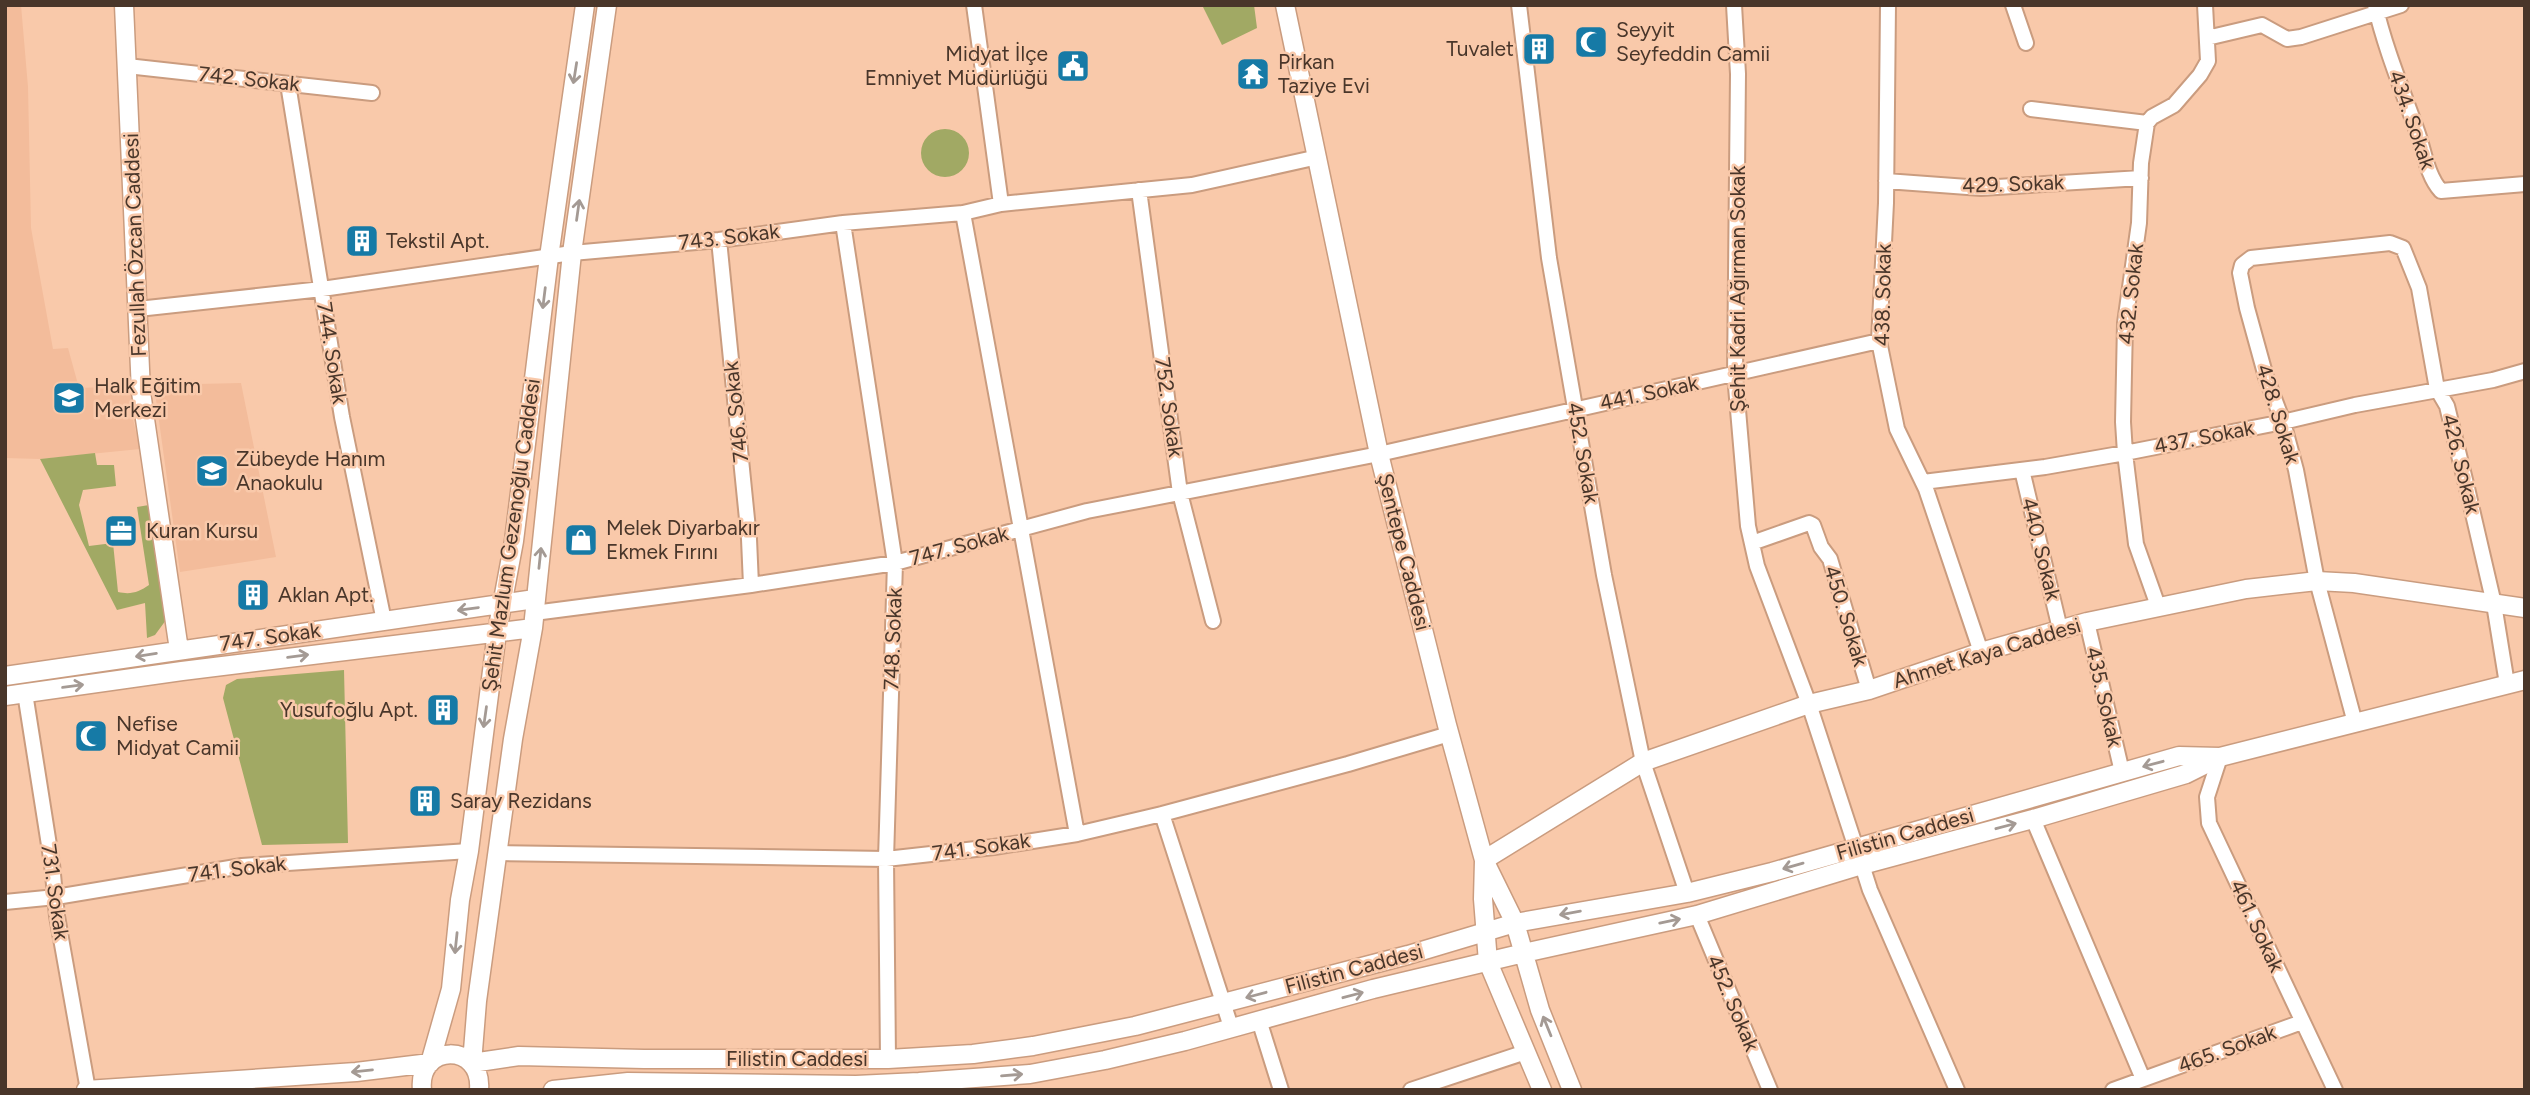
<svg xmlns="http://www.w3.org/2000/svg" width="2530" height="1095" font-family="Figtree,sans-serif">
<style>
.built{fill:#f3bc9b}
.green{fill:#a1a964}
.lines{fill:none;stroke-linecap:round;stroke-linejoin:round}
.minor-casing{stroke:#ca9c7f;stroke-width:18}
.tertiary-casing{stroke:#ca9c7f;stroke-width:21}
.minor{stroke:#fff;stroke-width:14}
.tertiary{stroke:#fff;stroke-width:18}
.oneway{stroke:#a49a94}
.labels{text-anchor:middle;stroke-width:5;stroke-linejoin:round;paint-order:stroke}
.poi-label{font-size:21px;fill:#49362a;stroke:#f9c9aa;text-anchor:start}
.street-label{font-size:21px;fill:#49362a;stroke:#f9c9aa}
</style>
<rect width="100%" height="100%" fill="#f9c9aa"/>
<path class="built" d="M5 5H21L28 87 31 228 53 349 68 348 79 388 132 386 135 407 133 419 140 449 40 459 5 458Z
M241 383 276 557 180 572 154 385Z"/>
<path class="green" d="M1202 5H1254L1257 28 1222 45Z
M921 153a24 24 0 1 1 48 0a24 24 0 1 1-48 0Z
M95 453 97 465H114L116 486 83 490 79 505 89 546 113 543 118 592C131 595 139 592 149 585L137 507 149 505 166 620 155 635 147 638 145 603 117 610 40 459Z
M344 670 348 843 262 845 223 698 226 685 237 679Z"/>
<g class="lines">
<defs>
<path id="minor" d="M974 5 1001 204
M1519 5 1549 258 1604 575 1643 762 1687 893
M1734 5 1738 74 1735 375 1748 526 1757 566 1809 704 1856 848
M1888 5 1886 203 1879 341 1897 429 1926 489 1981 652
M2013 5 2026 43
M2375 5C2385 48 2402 89 2417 131 2424 150 2427 176 2441 191L2525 184
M2207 38 2262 25 2287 39 2301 37 2401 5
M127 66 372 93
M288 84 342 417 384 621
M2031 109 2147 123
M1886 181 1981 188 2141 178
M1139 190 1180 493 1213 621
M963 213 1077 834
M843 223 895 563 886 859 888 1059
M719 240 749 539 751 585
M138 309 322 289 572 253 719 240 843 223 963 213 1001 204 1192 185 1318 157
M2022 470 2060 629
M1923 482 2045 467 2125 453 2283 422 2355 405 2493 380 2525 371
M1752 543 1809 523 1813 525 1821 547 1830 559 1869 690
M2158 606 2136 544 2125 453 2123 422 2125 323 2139 223 2141 163 2147 123 2152 117 2174 105 2200 75 2208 61 2205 5
M534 613 751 585 895 563 1087 511 1379 454 1879 341
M2087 622 2122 772
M25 693 52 864 57 916 88 1090
M2355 723 2317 581 2296 470 2283 422 2266 377 2247 308 2240 273 2242 265 2251 258 2390 243 2403 248 2419 288 2437 389 2447 406 2467 488 2494 604 2507 684
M2220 757 2207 797 2209 823 2335 1090
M1162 814 1231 1027
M2033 819 2143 1079
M499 853 886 859 994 847 1077 834 1162 814 1348 764 1449 734
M1862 865 1870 890 1957 1090
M5 902 56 897 242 866 469 851
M1697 915 1770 1090
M1259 1020 1281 1090
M1411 1090 1526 1052
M2113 1090 2302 1022"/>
<path id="tertiary" d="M124 5 141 392 179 650
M607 5 572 253 533 628 513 739 477 1001 472 1063 519 1056 644 1059H888L973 1054 1033 1046 1135 1026 1408 955 1515 923 1687 893 1772 872 2179 756 2220 757
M1285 5 1379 454 1447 725 1484 860 1483 899 1488 962 1542 1090
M5 676 535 599
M5 696 182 671 533 628
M86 1090 356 1072 430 1063 451 989 460 900 469 851 497 632 514 541 549 257 585 5
M422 1090C417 1043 483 1042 479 1090
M553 1090 628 1082 856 1085 919 1082 1030 1074 1105 1060 1185 1041 1373 989 1524 953 1697 915 1862 865 2033 819 2186 774 2220 757 2525 680
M1572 1090 1540 1010 1515 923 1484 860 1643 762 1809 704 1869 690 1981 652 2087 622 2246 589 2317 581 2354 583 2525 608"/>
</defs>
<use href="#minor" class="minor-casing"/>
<use href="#tertiary" class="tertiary-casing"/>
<use href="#minor" class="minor"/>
<use href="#tertiary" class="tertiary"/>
</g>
<defs><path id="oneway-shaft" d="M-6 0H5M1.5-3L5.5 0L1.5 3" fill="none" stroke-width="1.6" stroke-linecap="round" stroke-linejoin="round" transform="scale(1.75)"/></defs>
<g class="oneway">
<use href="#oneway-shaft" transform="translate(575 73) rotate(99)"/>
<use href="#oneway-shaft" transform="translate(578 210) rotate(-82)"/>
<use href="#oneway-shaft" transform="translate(544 298) rotate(97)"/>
<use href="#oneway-shaft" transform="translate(540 558) rotate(-84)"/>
<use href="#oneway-shaft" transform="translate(468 609) rotate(172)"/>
<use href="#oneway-shaft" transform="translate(146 655) rotate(171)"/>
<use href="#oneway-shaft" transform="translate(298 656) rotate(-7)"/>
<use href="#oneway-shaft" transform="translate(73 686) rotate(-8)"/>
<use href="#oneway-shaft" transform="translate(485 717) rotate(98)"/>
<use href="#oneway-shaft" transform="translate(2153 764) rotate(165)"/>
<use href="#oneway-shaft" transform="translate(2006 826) rotate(-15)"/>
<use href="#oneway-shaft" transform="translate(1793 866) rotate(164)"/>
<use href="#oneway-shaft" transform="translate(1570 913) rotate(170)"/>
<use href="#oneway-shaft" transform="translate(1670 921) rotate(-12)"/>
<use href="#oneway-shaft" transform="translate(456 943) rotate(96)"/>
<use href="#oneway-shaft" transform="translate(1256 995) rotate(165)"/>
<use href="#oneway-shaft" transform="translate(1353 995) rotate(-15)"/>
<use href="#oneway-shaft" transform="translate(1547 1026) rotate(-112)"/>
<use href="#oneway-shaft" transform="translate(362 1071) rotate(174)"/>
<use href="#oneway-shaft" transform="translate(1012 1075) rotate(-5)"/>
</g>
<defs>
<symbol id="mosque-square" viewBox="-11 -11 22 22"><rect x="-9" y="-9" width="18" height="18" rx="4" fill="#167aa6" stroke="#f9c9aa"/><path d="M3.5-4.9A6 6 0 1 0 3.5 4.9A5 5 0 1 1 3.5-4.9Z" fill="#fff"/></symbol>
<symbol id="building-square" viewBox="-11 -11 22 22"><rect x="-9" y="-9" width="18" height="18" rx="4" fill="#167aa6" stroke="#f9c9aa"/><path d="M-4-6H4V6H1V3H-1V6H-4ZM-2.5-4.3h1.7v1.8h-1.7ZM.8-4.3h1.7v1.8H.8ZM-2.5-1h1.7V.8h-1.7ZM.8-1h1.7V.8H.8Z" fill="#fff"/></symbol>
<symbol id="civic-square" viewBox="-11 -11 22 22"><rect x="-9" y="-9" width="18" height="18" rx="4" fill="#167aa6" stroke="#f9c9aa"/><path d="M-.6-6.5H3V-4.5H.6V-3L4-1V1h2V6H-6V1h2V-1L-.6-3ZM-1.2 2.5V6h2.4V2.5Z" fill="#fff"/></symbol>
<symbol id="temple-square" viewBox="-11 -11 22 22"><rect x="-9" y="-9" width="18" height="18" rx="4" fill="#167aa6" stroke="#f9c9aa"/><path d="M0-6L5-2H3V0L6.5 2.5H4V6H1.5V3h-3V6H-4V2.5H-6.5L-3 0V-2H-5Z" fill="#fff"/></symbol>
<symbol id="school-square" viewBox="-11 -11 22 22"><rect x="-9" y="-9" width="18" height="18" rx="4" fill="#167aa6" stroke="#f9c9aa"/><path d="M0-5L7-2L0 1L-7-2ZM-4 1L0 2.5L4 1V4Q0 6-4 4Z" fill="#fff"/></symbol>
<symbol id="office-square" viewBox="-11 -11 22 22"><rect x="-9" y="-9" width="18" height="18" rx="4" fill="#167aa6" stroke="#f9c9aa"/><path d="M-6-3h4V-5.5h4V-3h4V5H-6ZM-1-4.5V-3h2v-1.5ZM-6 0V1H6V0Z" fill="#fff"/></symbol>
<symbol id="shop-square" viewBox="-11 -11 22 22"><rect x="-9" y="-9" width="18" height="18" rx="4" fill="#167aa6" stroke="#f9c9aa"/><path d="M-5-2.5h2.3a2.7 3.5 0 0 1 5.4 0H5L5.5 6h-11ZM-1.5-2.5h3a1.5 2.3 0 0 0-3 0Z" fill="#fff"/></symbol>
</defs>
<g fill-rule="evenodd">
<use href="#mosque-square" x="1572" y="23" width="38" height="38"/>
<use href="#building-square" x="1520" y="30" width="38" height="38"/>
<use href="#civic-square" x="1054" y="47" width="38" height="38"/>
<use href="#temple-square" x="1234" y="55" width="38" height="38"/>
<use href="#building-square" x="343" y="222" width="38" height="38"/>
<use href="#school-square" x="50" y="379" width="38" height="38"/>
<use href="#school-square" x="193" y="452" width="38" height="38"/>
<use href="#office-square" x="102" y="512" width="38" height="38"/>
<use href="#shop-square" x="562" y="521" width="38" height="38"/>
<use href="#building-square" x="234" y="576" width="38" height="38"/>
<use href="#building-square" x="424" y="691" width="38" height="38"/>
<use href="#mosque-square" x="72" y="717" width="38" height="38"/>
<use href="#building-square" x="406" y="782" width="38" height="38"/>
</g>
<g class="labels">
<g class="poi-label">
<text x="1616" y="37">Seyyit<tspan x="1616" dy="24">Seyfeddin Camii</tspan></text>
<text x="1514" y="56" text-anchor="end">Tuvalet</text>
<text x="1048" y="61" text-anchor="end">Midyat İlçe<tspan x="1048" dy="24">Emniyet Müdürlüğü</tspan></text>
<text x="1278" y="69">Pirkan<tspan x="1278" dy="24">Taziye Evi</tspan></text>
<text x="386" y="248">Tekstil Apt.</text>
<text x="94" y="393">Halk Eğitim<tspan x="94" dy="24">Merkezi</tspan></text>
<text x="236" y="466">Zübeyde Hanım<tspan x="236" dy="24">Anaokulu</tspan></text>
<text x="606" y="535">Melek Diyarbakır<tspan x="606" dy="24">Ekmek Fırını</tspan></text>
<text x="146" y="538">Kuran Kursu</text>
<text x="278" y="602">Aklan Apt.</text>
<text x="418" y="717" text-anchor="end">Yusufoğlu Apt.</text>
<text x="116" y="731">Nefise<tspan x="116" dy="24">Midyat Camii</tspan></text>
<text x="450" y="808">Saray Rezidans</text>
</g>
<g class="street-label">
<text transform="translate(249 79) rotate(6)" y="7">742. Sokak</text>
<text transform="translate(2412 120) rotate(71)" y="7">434. Sokak</text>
<text transform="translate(2013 184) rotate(-2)" y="7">429. Sokak</text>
<text transform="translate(729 237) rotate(-7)" y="7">743. Sokak</text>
<text transform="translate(135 245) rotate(-92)" y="7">Fezullah Özcan Caddesi</text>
<text transform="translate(1738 289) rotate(-90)" y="7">Şehit Kadri Ağırman Sokak</text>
<text transform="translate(2131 294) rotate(-84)" y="7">432. Sokak</text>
<text transform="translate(1883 295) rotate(-89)" y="7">438. Sokak</text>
<text transform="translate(332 353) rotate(81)" y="7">744. Sokak</text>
<text transform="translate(1649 393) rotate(-12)" y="7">441. Sokak</text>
<text transform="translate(1169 407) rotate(82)" y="7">752. Sokak</text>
<text transform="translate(736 412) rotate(-96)" y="7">746. Sokak</text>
<text transform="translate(2278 414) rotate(73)" y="7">428. Sokak</text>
<text transform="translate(2204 437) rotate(-11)" y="7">437. Sokak</text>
<text transform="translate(1583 453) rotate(80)" y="7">452. Sokak</text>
<text transform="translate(2461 464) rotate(76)" y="7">426. Sokak</text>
<text transform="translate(511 535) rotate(-82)" y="7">Şehit Mazlum Gezenoğlu Caddesi</text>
<text transform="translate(959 546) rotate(-15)" y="7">747. Sokak</text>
<text transform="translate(2041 549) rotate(76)" y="7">440. Sokak</text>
<text transform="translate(1404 552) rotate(76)" y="7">Şentepe Caddesi</text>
<text transform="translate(1846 616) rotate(73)" y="7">450. Sokak</text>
<text transform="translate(270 637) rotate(-8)" y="7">747. Sokak</text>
<text transform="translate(893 639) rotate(-88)" y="7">748. Sokak</text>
<text transform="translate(1987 653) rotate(-17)" y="7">Ahmet Kaya Caddesi</text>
<text transform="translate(2104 697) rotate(77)" y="7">435. Sokak</text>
<text transform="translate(1905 834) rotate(-16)" y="7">Filistin Caddesi</text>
<text transform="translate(981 847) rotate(-8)" y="7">741. Sokak</text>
<text transform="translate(237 869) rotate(-7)" y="7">741. Sokak</text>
<text transform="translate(55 892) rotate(82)" y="7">731. Sokak</text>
<text transform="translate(2257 926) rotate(65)" y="7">461. Sokak</text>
<text transform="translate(1354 969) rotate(-15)" y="7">Filistin Caddesi</text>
<text transform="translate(1733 1003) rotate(67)" y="7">452. Sokak</text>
<text transform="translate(2227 1049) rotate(-20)" y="7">465. Sokak</text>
<text x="797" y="1066">Filistin Caddesi</text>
</g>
</g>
<rect width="2530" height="1095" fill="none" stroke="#49362a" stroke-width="14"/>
</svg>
